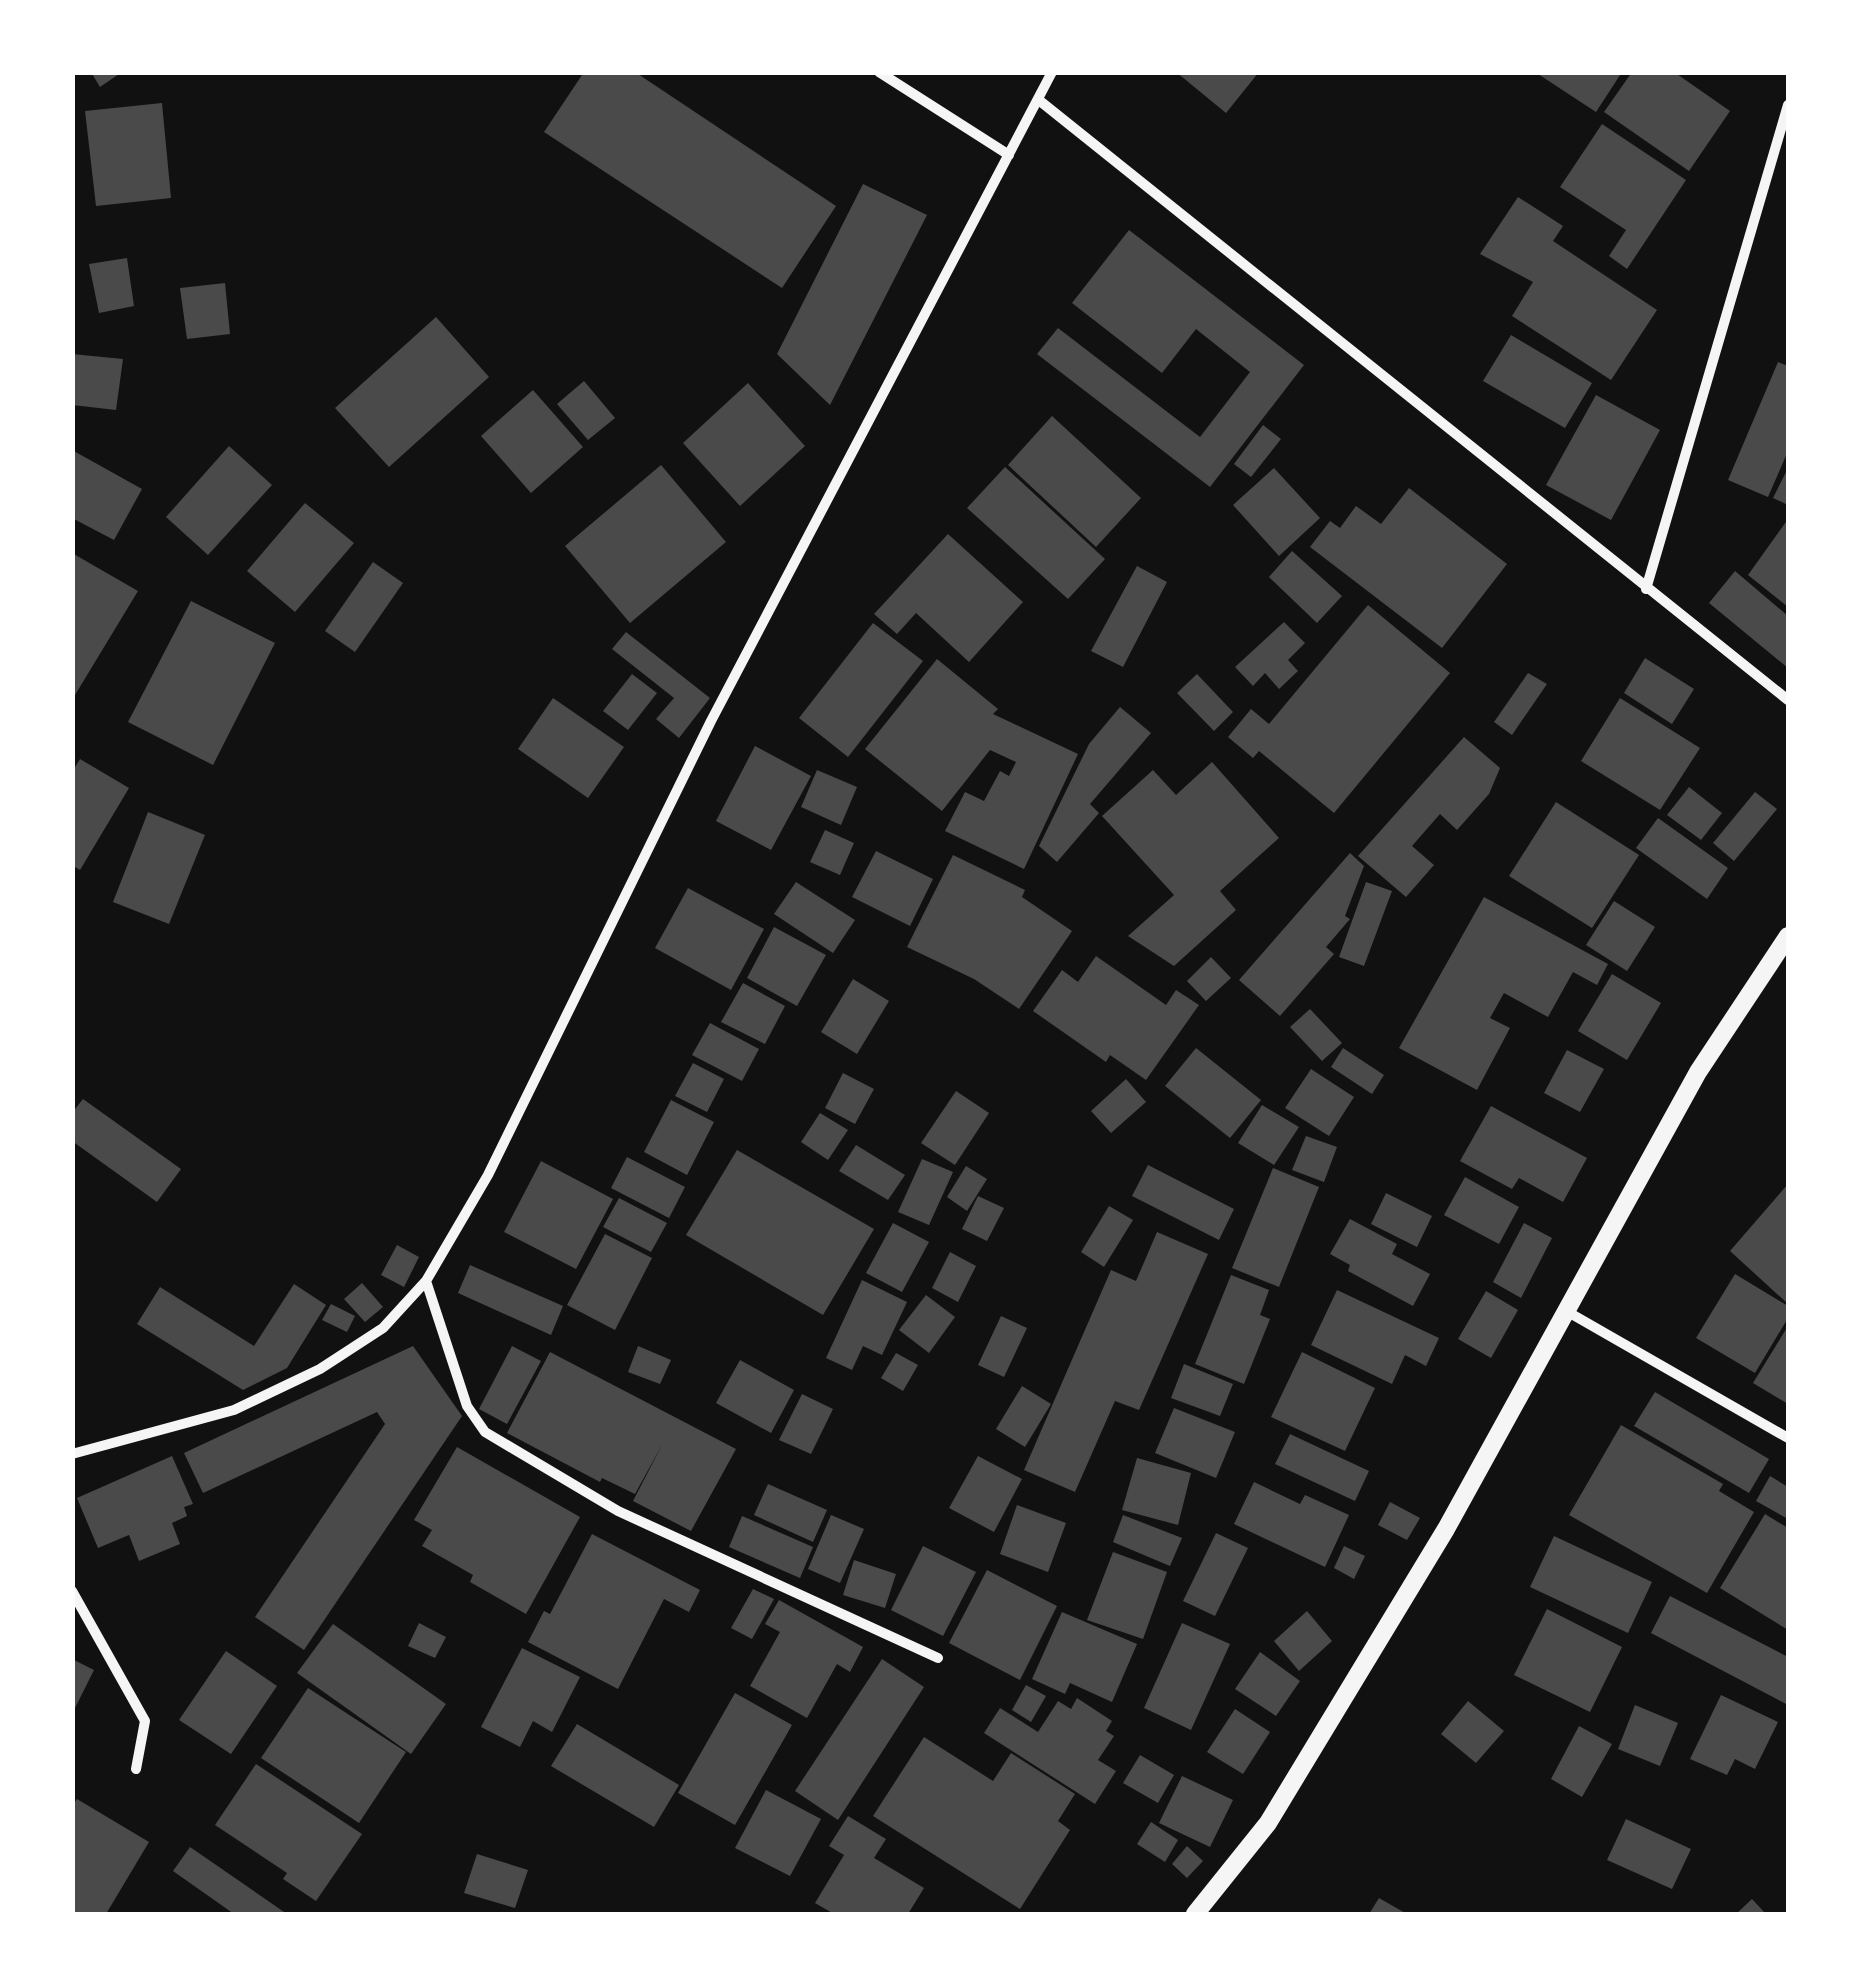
<svg xmlns="http://www.w3.org/2000/svg" width="1861" height="1987" font-family="Literata,serif">
<style>
.building{fill:#4a4a4a}
.lines{fill:none;stroke-linecap:round;stroke-linejoin:round}
.minor{stroke:#f5f5f5;stroke-width:10}
.tertiary{stroke:#f5f5f5;stroke-width:18}
</style>
<rect width="100%" height="100%" fill="#111"/>
<path class="building" d="M91 72H122L100 87Z
M584 72H635L836 206 782 288 544 132Z
M1176 72H1259L1226 113Z
M1535 72H1622L1596 112Z
M1632 72H1674L1730 111 1689 171 1604 112Z
M162 103 171 198 96 206 85 111Z
M1602 124 1686 180 1627 269 1609 256 1626 230 1560 187Z
M863 184 927 215 830 405 777 354Z
M1518 197 1563 226 1553 241 1657 310 1611 380 1512 316 1533 282 1480 254Z
M1129 230 1304 365 1210 487 1037 354 1058 328 1200 437 1250 372 1196 329 1162 373 1072 303Z
M127 258 134 306 99 313 89 264Z
M225 283 230 334 187 339 180 288Z
M436 317 489 377 389 467 335 408Z
M1511 335 1592 383 1565 428 1483 381Z
M72 354 123 359 116 410 72 405Z
M1778 362 1788 366V451L1768 497 1728 480Z
M584 381 615 418 588 440 557 404Z
M748 383 805 446 740 506 683 443Z
M533 390 583 447 531 493 481 436Z
M1596 395 1660 430 1611 520 1546 485Z
M1052 416 1141 498 1096 547 1008 465Z
M1263 425 1281 439 1251 477 1234 464Z
M229 446 272 485 208 555 166 517Z
M72 450 142 489 114 540 72 518Z
M661 465 726 542 630 623 565 546Z
M1005 467 1105 559 1068 599 967 508Z
M1274 468 1320 518 1279 556 1233 505Z
M1788 468V505L1773 498Z
M1409 488 1507 564 1442 648 1310 547 1330 521 1340 528 1356 506 1381 524Z
M305 503 354 543 295 612 247 571Z
M1788 519V607L1748 575Z
M948 534 1023 602 969 662 916 613 897 634 874 614Z
M1292 551 1342 596 1317 623 1269 577Z
M72 553 138 591 72 700Z
M373 562 403 583 355 652 325 631Z
M1137 566 1167 582 1123 667 1091 651Z
M1735 571 1788 616V668L1709 603Z
M191 601 275 643 213 765 128 722Z
M1368 605 1450 673 1334 813 1259 751 1253 758 1228 737 1251 709 1269 724Z
M1284 622 1305 643 1288 660 1298 671 1279 689 1265 673 1253 686 1235 667Z
M873 623 923 661 848 757 799 718Z
M626 632 710 698 679 738 656 719 674 698 612 649Z
M1645 658 1694 689 1672 724 1624 693Z
M937 659 998 709 993 714 1078 754 1024 869 945 831 965 792 984 801 1000 771 1009 776 1016 762 990 750 942 811 865 749Z
M1528 673 1547 684 1512 735 1494 722Z
M632 674 657 693 628 730 603 711Z
M1197 674 1233 712 1214 731 1177 693Z
M553 698 624 747 588 798 518 749Z
M1620 698 1700 748 1660 810 1581 761Z
M1120 707 1151 733 1090 804 1099 813 1057 862 1039 846 1089 744Z
M1464 737 1500 768 1489 794 1457 830 1440 814 1412 846 1434 865 1406 897 1358 856Z
M755 746 811 776 771 850 716 821Z
M80 759 129 788 80 870 72 865V772Z
M1212 762 1279 838 1220 891 1236 910 1174 966 1128 936 1174 895 1102 816 1153 770 1176 795Z
M817 770 857 787 841 825 801 807Z
M1689 787 1722 813 1701 840 1667 815Z
M1755 792 1777 809 1734 861 1713 843Z
M1556 802 1639 855 1592 928 1509 876Z
M148 812 205 835 169 924 113 902Z
M1658 818 1728 868 1707 899 1636 848Z
M825 830 854 843 840 875 810 862Z
M876 851 933 879 910 926 852 897Z
M1350 853 1364 866 1345 916 1350 919 1326 947 1334 954 1280 1016 1239 980Z
M953 855 1025 890 1022 897 1072 931 1019 1009 974 979 907 947Z
M796 882 855 920 833 953 774 914Z
M1366 882 1392 891 1364 966 1339 957Z
M688 888 764 929 731 990 655 948Z
M1484 897 1608 964 1597 985 1573 972 1548 1017 1504 993 1490 1018 1510 1028 1477 1090 1399 1048Z
M1614 901 1655 927 1627 971 1586 945Z
M774 927 826 955 797 1006 747 978Z
M1096 956 1166 1005 1176 990 1199 1005 1146 1080 1110 1055 1106 1062 1033 1011 1062 970 1078 982Z
M1211 957 1231 978 1206 1001 1187 981Z
M1612 974 1661 1003 1627 1060 1578 1031Z
M853 979 889 1001 857 1054 821 1032Z
M743 983 785 1006 765 1044 721 1022Z
M1310 1009 1342 1043 1322 1061 1290 1027Z
M710 1023 759 1049 742 1081 692 1055Z
M1196 1048 1261 1100 1230 1138 1165 1086Z
M1343 1048 1384 1075 1372 1094 1331 1067Z
M1567 1050 1604 1069 1580 1112 1544 1093Z
M693 1063 724 1079 707 1112 675 1096Z
M1311 1069 1354 1097 1329 1136 1285 1108Z
M843 1073 874 1089 855 1124 825 1108Z
M1126 1079 1146 1102 1111 1133 1091 1111Z
M956 1091 989 1113 955 1165 921 1143Z
M83 1099 181 1169 157 1202 72 1141V1113Z
M671 1100 714 1122 687 1175 644 1152Z
M1262 1105 1299 1127 1274 1165 1238 1143Z
M1491 1106 1587 1158 1563 1202 1519 1178 1512 1189 1460 1161Z
M820 1113 848 1130 828 1160 801 1142Z
M1306 1136 1337 1147 1324 1182 1292 1170Z
M856 1145 905 1175 888 1200 839 1171Z
M737 1150 874 1229 823 1315 686 1235Z
M627 1157 685 1187 669 1218 611 1188Z
M922 1159 953 1172 929 1225 898 1212Z
M541 1161 613 1199 576 1269 504 1232Z
M1148 1165 1234 1209 1219 1240 1132 1196Z
M966 1166 987 1179 967 1211 947 1197Z
M1273 1168 1319 1187 1279 1287 1232 1268Z
M1465 1177 1519 1207 1499 1244 1444 1215Z
M1788 1184 1787 1254 1788 1304 1730 1251Z
M1386 1193 1432 1216 1417 1247 1371 1224Z
M978 1196 1004 1208 987 1241 962 1229Z
M619 1198 667 1223 651 1252 603 1227Z
M1109 1206 1133 1220 1104 1267 1081 1252Z
M1350 1219 1397 1244 1392 1254 1430 1274 1413 1306 1348 1271 1350 1265 1330 1254Z
M893 1223 929 1242 902 1292 866 1273Z
M1524 1223 1552 1238 1521 1298 1493 1282Z
M1157 1232 1208 1254 1139 1410 1115 1401 1075 1492 1024 1470 1111 1270 1136 1281Z
M605 1234 652 1258 615 1330 567 1305Z
M397 1245 419 1257 404 1287 381 1275Z
M950 1252 976 1266 958 1302 932 1288Z
M470 1265 563 1306 551 1335 458 1293Z
M1735 1274 1788 1306V1318L1755 1373 1696 1338Z
M1231 1275 1269 1290 1260 1315 1270 1319 1244 1384 1195 1364Z
M862 1280 907 1302 882 1355 863 1346 852 1370 826 1358Z
M362 1283 383 1307 365 1322 344 1299Z
M294 1284 326 1305 287 1368 243 1390 137 1324 160 1287 254 1346Z
M1337 1290 1439 1338 1426 1366 1405 1355 1392 1384 1311 1345Z
M1486 1291 1518 1310 1491 1358 1458 1339Z
M926 1295 955 1317 929 1353 899 1330Z
M331 1304 355 1316 347 1332 322 1320Z
M1001 1316 1027 1328 1004 1377 978 1365Z
M1788 1326V1404L1753 1383Z
M413 1346 462 1416 304 1650 255 1617 385 1424 377 1412 203 1493 184 1453Z
M512 1346 541 1361 507 1424 479 1409Z
M638 1346 671 1360 660 1384 628 1372Z
M550 1352 736 1449 691 1531 633 1501 663 1443 635 1494 602 1478 600 1482 507 1433Z
M1302 1352 1375 1388 1345 1451 1271 1417Z
M896 1353 918 1365 903 1391 881 1378Z
M740 1360 794 1390 771 1433 716 1403Z
M1184 1364 1233 1384 1220 1416 1171 1398Z
M1022 1386 1051 1404 1025 1447 996 1429Z
M1655 1392 1769 1459 1749 1493 1634 1426Z
M802 1394 833 1409 811 1454 779 1440Z
M1174 1408 1235 1432 1216 1478 1155 1453Z
M1621 1425 1723 1484 1719 1491 1754 1512 1707 1593 1569 1515Z
M1290 1434 1369 1471 1355 1501 1275 1464Z
M457 1447 580 1517 526 1614 470 1582 473 1575 422 1546 432 1530 414 1520Z
M172 1456 193 1504 184 1507 187 1516 172 1523 180 1544 139 1561 129 1535 98 1548 77 1498Z
M978 1456 1022 1479 994 1532 949 1508Z
M1137 1458 1191 1473 1178 1525 1122 1510Z
M1770 1476 1788 1487V1519L1756 1501Z
M1254 1482 1300 1504 1305 1495 1349 1515 1325 1567 1234 1524Z
M768 1484 827 1510 813 1542 754 1515Z
M1390 1502 1420 1518 1407 1540 1378 1525Z
M1017 1505 1066 1523 1048 1572 1000 1554Z
M1765 1514 1788 1528V1630L1720 1588Z
M831 1515 864 1529 840 1583 808 1569Z
M1123 1515 1182 1538 1170 1566 1113 1542Z
M742 1516 813 1547 800 1578 729 1547Z
M1216 1533 1248 1548 1215 1616 1183 1601Z
M592 1534 700 1590 689 1612 664 1599 618 1689 528 1642 544 1611 550 1614Z
M1554 1536 1652 1582 1628 1633 1530 1587Z
M923 1546 976 1572 943 1636 891 1610Z
M1344 1546 1365 1556 1354 1579 1334 1568Z
M1113 1552 1167 1572 1143 1639 1087 1620Z
M854 1560 896 1574 885 1608 843 1595Z
M987 1570 1057 1606 1020 1680 949 1643Z
M753 1589 774 1599 752 1639 731 1628Z
M1670 1596 1788 1657V1705L1651 1633Z
M779 1600 863 1647 850 1672 837 1664 807 1718 750 1686 780 1632 765 1624Z
M1547 1609 1622 1647 1590 1712 1514 1675Z
M1307 1611 1332 1641 1299 1671 1274 1641Z
M1062 1612 1137 1644 1112 1702 1070 1683 1065 1694 1032 1679Z
M419 1623 446 1637 435 1658 408 1646Z
M1182 1623 1230 1644 1191 1730 1144 1708Z
M333 1624 446 1704 411 1754 297 1673Z
M522 1648 580 1677 552 1732 533 1721 520 1747 481 1727Z
M226 1651 277 1686 231 1754 179 1720Z
M1260 1652 1300 1681 1276 1716 1235 1689Z
M72 1659 94 1670 72 1714Z
M882 1659 924 1687 838 1820 795 1791Z
M1026 1685 1046 1696 1031 1722 1012 1710Z
M308 1688 406 1752 359 1823 261 1758Z
M735 1693 792 1725 735 1825 678 1793Z
M1721 1695 1778 1722 1755 1769 1735 1759 1727 1775 1690 1759Z
M1077 1698 1112 1721 1106 1731 1114 1736 1098 1760 1116 1771 1095 1804 984 1733 1000 1708 1038 1732 1058 1701 1071 1709Z
M1468 1701 1504 1731 1476 1763 1441 1734Z
M1635 1705 1678 1723 1660 1766 1618 1749Z
M1235 1709 1270 1732 1243 1774 1207 1752Z
M577 1724 679 1785 654 1827 551 1766Z
M1579 1726 1612 1744 1582 1797 1551 1779Z
M924 1737 993 1781 1011 1753 1075 1794 1058 1821 1070 1830 1020 1909 873 1816Z
M1140 1755 1174 1775 1158 1803 1123 1783Z
M256 1764 362 1834 316 1901 283 1879 287 1873 215 1825Z
M1182 1776 1233 1800 1210 1847 1159 1823Z
M766 1790 821 1819 790 1876 735 1848Z
M77 1799 149 1842 106 1914 72 1912V1806Z
M848 1816 886 1839 874 1858 924 1888 908 1914H834L815 1903 844 1855 829 1846Z
M1626 1819 1691 1849 1672 1889 1607 1860Z
M1151 1822 1178 1840 1165 1862 1137 1844Z
M1187 1846 1203 1861 1187 1878 1172 1864Z
M190 1847 287 1914H234L173 1871Z
M477 1854 528 1870 515 1908 464 1893Z
M1379 1898 1407 1914H1369Z
M1752 1899 1766 1914H1736Z"/>
<g class="lines">
<path class="minor" d="M879 72 1009 155
M1040 101 1788 700
M1646 589 1788 105
M426 1281 467 1406 485 1432 618 1511 938 1658
M1568 1312 1788 1438
M72 1454 234 1410 320 1369 383 1328 426 1281 488 1175 711 721 1052 72
M72 1591 145 1721 136 1769"/>
<path class="tertiary" d="M1195 1914 1268 1823 1446 1529 1698 1072 1788 936"/>
</g>
<rect width="1861" height="1987" fill="none" stroke="#ffffff" stroke-width="150"/>
</svg>
